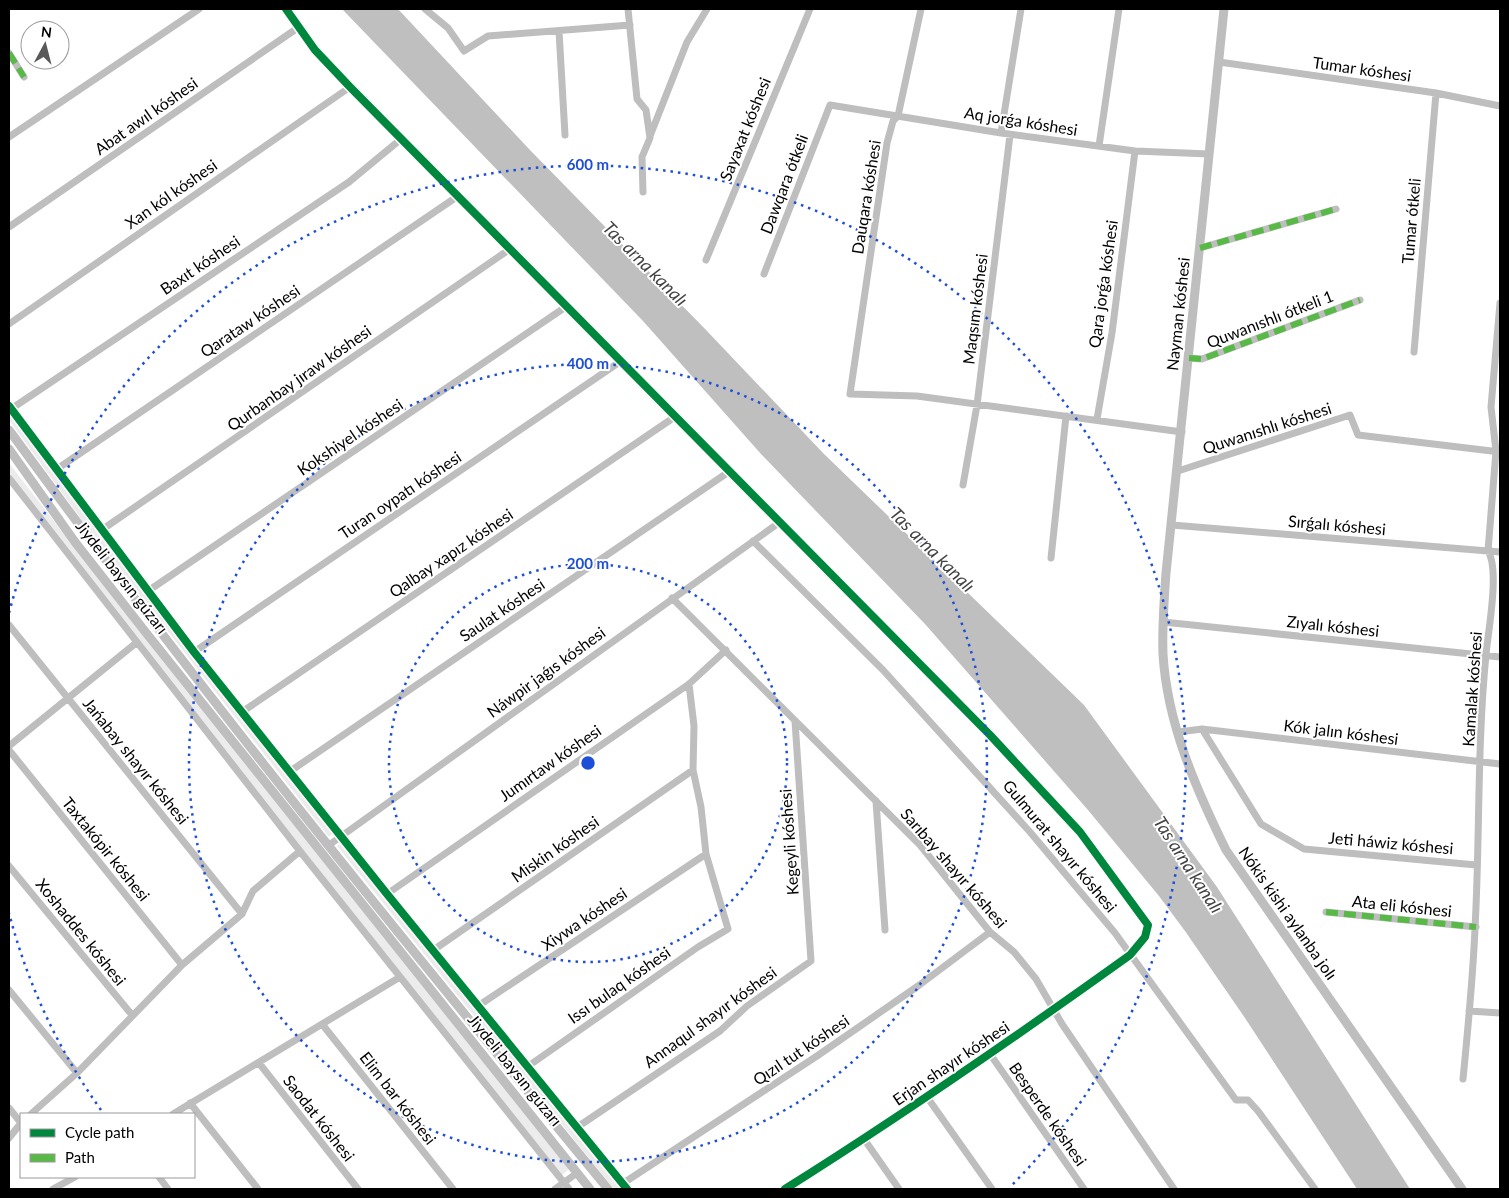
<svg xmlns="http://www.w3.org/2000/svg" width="1509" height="1198" font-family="Lato,sans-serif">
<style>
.green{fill:#ececec}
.water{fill:#bfbfbf}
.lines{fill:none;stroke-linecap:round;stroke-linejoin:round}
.minor{stroke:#bebebe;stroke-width:7}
.major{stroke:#bebebe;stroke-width:9}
.quiet{stroke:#58b947;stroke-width:6;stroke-dasharray:12 6;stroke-linecap:butt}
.cycleway-casing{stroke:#fff;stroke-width:11}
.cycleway{stroke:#00873e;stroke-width:8}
.ring{fill:none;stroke:#1d4ed8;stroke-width:2.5;stroke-dasharray:2.5 5}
.labels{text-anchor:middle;stroke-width:4;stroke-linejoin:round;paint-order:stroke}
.street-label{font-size:16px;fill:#000;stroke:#fff}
.water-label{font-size:18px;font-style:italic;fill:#444;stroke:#fff}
.centre{fill:#1d4ed8;stroke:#fff;stroke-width:2.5}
.ring-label{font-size:15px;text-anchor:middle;font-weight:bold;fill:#1d4ed8;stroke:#fff;stroke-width:4;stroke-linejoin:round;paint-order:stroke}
</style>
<rect width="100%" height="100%" fill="#fff"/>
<path class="green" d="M9 411 171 629 334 833 329 837 95 538 9 420Z
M9 463 150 645 569 1169 562 1175C376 942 190 709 9 472Z
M342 843 581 1141 621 1189H614L337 846Z"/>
<path class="water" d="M342 9H398L529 149 707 331 824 454 1084 705 1217 887 1410 1189H1357L1245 1018 1185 931 1159 896 1088 810 925 624 761 454 643 321Z"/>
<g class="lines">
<path class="minor" d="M286 9 315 50 350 87 990 735 1080 832 1148 925 1145 937 1130 955C1017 1036 903 1115 785 1189
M425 9 448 28 464 51 488 36 630 25
M628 9 637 99 646 110 650 138 642 157 643 192
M921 9 898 116 893 121 887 143 850 394 917 396 1182 432
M559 31 565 135
M9 53 24 77
M1219 62 1436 93 1500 106
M1001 133 1021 9
M650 136 687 42 707 9
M9 137 199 9
M1099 146 1119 9
M9 227 299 27
M1200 248 1336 209
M706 260 810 9
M764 274 830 105 1001 133 1135 151 1209 154
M9 324 350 87
M1414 352 1436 93
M1189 358 1202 359 1360 300
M9 406 194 652 387 894 627 1189
M11 409 349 182 401 139
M1097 419 1112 333 1135 151
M57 469 458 196
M1178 471 1350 415 1358 435 1500 452
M9 478 303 855 569 1189
M963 485 977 405 1010 135
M1172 525 1500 552
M103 529 510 249
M753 541 883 670 1030 832 1115 933 1236 1100H1248L1258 1111 1315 1189
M1051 558 1066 416
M148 591 567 306
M672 598 920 845 990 932 1014 952 1036 979 1062 1024 1174 1189
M1163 622 1500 657
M9 625 242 914
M194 652 621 361
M242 712 676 416
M1202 729 1261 824 1304 849 1476 865
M1179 732 1202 729 1500 764
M9 746 136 643
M9 750 182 965
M289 772 730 471
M876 801 885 930
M329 845 780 522
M9 866 132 1015
M387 894 689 684 726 650
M1326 912 1476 927
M432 951 693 770
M9 990 77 1073
M478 1006 706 854
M1469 1011 1500 1013
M322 1024 453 1189
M990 1054 1084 1189
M259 1063 358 1189
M527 1067 698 947 728 929 706 854 701 807 693 770 694 726 689 684
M1463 1079C1468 1028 1473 978 1475 928 1480 837 1477 745 1486 655 1488 631 1500 570 1488 551L1496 451 1491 407 1500 303
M927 1097 992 1189
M190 1103 258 1189
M9 1108 21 1123
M31 1114 77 1073 182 965 242 914 253 891 300 851
M173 1114 400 977
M576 1128 720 1031 747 1006 811 961 795 721
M9 1138 21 1123
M864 1139 899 1189
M159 1177 168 1189
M622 1184 817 1056 918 986 990 932
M53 1189 75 1177
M555 1189 577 1173"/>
<path class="major" d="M1224 9 1166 573C1164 600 1162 627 1163 654 1167 723 1196 789 1226 850L1462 1189
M9 430C199 690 403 940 608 1189
M9 449 75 542 147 634 590 1189"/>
<path class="quiet" d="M9 53 24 77
M1200 248 1336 209
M1189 358 1202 359 1360 300
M1326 912 1476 927"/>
<defs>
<path id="cycleway" d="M286 9 315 50 350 87 990 735 1080 832 1148 925 1145 937 1130 955C1017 1036 903 1115 785 1189
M9 406 194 652 387 894 627 1189"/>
</defs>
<use href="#cycleway" class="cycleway-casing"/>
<use href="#cycleway" class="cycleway"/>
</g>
<g class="ring">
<circle cx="588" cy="763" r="199"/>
<circle cx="588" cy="763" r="399"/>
<path d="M101 1110A598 598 0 0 1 9 913M9 613A598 598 0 1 1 1011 1186"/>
</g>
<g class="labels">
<g class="street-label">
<text transform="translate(1362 69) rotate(8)" y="6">Tumar kóshesi</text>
<text transform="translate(146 116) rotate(-35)" y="6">Abat awıl kóshesi</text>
<text transform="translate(1021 121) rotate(9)" y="6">Aq jorǵa kóshesi</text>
<text transform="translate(745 129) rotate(-68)" y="6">Sayaxat kóshesi</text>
<text transform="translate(784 184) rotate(-69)" y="6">Dawqara ótkeli</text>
<text transform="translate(171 194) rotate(-35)" y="6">Xan kól kóshesi</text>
<text transform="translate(866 197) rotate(-81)" y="6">Dauqara kóshesi</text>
<text transform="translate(1411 221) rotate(-85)" y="6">Tumar ótkeli</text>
<text transform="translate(200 265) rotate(-34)" y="6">Baxıt kóshesi</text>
<text transform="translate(1103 284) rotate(-82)" y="6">Qara jorǵa kóshesi</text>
<text transform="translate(975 309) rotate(-83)" y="6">Maqsım kóshesi</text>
<text transform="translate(1178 314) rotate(-84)" y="6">Nayman kóshesi</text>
<text transform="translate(1270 319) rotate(-21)" y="6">Quwanıshlı ótkeli 1</text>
<text transform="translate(250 321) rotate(-34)" y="6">Qarataw kóshesi</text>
<text transform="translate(299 378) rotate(-35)" y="6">Qurbanbay jıraw kóshesi</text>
<text transform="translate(1267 428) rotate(-18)" y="6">Quwanıshlı kóshesi</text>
<text transform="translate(350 437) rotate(-34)" y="6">Kokshiyel kóshesi</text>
<text transform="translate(400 495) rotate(-34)" y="6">Turan oypatı kóshesi</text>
<text transform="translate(1337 525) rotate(5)" y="6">Sırǵalı kóshesi</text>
<text transform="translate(451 553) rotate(-34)" y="6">Qalbay xapız kóshesi</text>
<text transform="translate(122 577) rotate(52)" y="6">Jiydeli baysın gúzarı</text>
<text transform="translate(502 610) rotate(-34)" y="6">Saulat kóshesi</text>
<text transform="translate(1333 626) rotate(6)" y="6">Zıyalı kóshesi</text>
<text transform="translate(546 672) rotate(-36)" y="6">Náwpir jaǵıs kóshesi</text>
<text transform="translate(1472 689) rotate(-86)" y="6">Kamalak kóshesi</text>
<text transform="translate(1341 732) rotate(7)" y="6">Kók jalın kóshesi</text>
<text transform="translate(136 761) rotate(51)" y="6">Jańabay shayır kóshesi</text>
<text transform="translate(550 763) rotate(-35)" y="6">Jumırtaw kóshesi</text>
<text transform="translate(789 842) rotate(-94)" y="6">Kegeyli kóshesi</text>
<text transform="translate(1391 843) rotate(5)" y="6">Jeti háwiz kóshesi</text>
<text transform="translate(1060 846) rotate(50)" y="6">Gulmurat shayır kóshesi</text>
<text transform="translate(106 849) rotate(51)" y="6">Taxtakópir kóshesi</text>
<text transform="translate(555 849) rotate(-35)" y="6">Miskin kóshesi</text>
<text transform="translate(954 868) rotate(49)" y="6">Sarıbay shayır kóshesi</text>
<text transform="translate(1402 906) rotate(6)" y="6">Ata eli kóshesi</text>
<text transform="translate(1288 913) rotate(55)" y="6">Nókis kishi aylanba jolı</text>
<text transform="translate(584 919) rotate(-34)" y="6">Xiywa kóshesi</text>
<text transform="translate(81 932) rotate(51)" y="6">Xoshaddes kóshesi</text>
<text transform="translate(619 985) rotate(-35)" y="6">Issı bulaq kóshesi</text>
<text transform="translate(710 1017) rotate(-36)" y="6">Annaqul shayır kóshesi</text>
<text transform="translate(801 1050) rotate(-34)" y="6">Qızıl tut kóshesi</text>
<text transform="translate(951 1063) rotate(-34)" y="6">Erjan shayır kóshesi</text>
<text transform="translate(515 1070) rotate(51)" y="6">Jiydeli baysın gúzarı</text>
<text transform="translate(398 1098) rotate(52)" y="6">Elim bar kóshesi</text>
<text transform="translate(1048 1114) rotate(55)" y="6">Besperde kóshesi</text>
<text transform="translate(319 1118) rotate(52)" y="6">Saodat kóshesi</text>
</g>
<g class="water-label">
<text transform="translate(645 264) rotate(45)" y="6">Tas arna kanalı</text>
<text transform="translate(932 550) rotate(45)" y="6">Tas arna kanalı</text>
<text transform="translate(1188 865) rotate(57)" y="6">Tas arna kanalı</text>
</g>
</g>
<circle cx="588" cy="763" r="8" class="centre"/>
<g class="ring-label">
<text x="588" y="170">600 m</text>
<text x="588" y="369">400 m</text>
<text x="588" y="569">200 m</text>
</g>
<rect width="1509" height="1198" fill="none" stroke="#000000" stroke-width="20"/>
<rect x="20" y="1113" width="175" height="65" fill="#ffffff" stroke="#999999"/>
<rect x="30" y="1129" width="25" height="8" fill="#00873e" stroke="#999999"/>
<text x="65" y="1138" font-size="15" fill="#000000">Cycle path</text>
<rect x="30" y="1154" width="25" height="8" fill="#58b947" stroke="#999999"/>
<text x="65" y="1163" font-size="15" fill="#000000">Path</text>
<g transform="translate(45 45) rotate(7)"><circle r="24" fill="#ffffff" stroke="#999999"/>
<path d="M0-4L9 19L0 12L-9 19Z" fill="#595959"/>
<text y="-8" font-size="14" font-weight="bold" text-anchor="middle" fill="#000000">N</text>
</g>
</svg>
